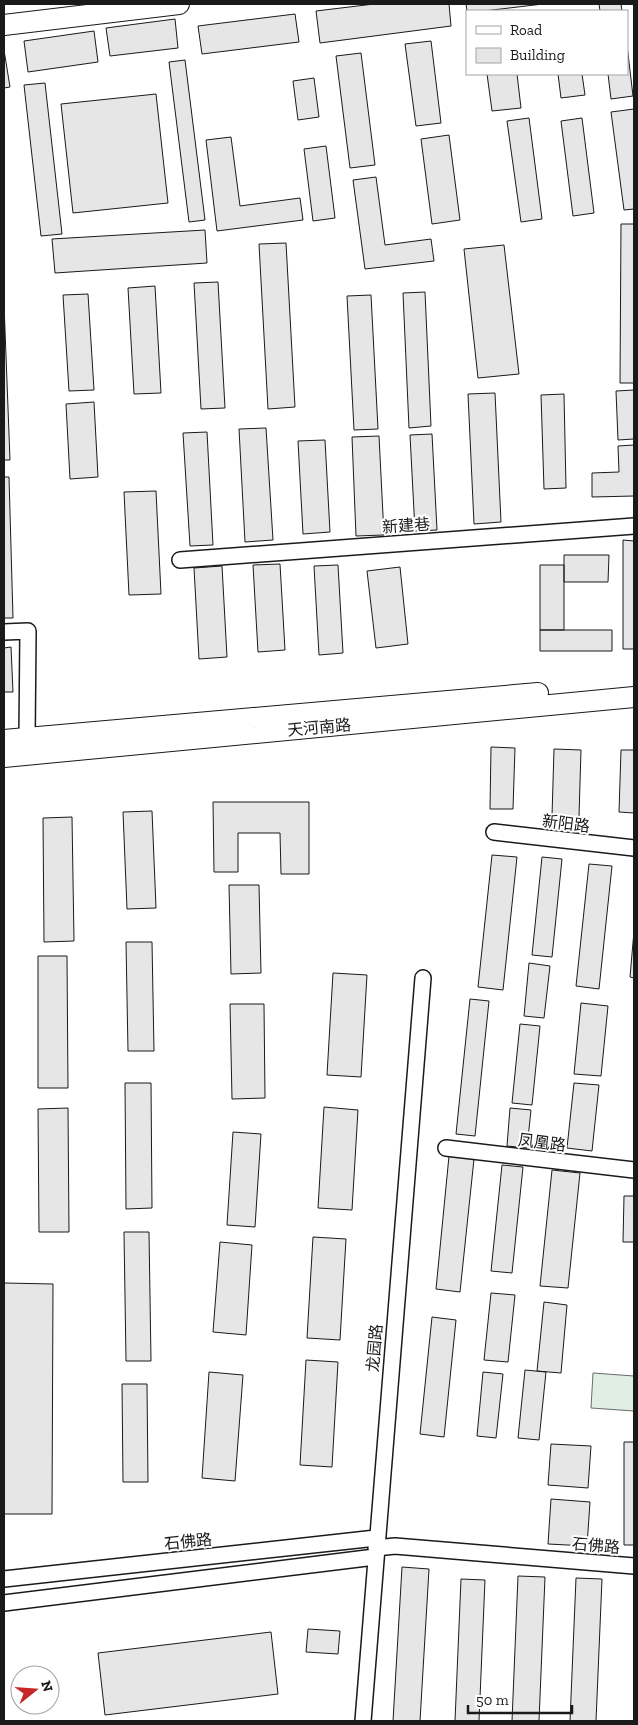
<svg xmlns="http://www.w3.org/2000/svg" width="638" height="1725" font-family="'Zilla Slab','Noto Sans SC',serif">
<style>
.green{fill:#e0efe3;stroke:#6a6a6a}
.building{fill:#e6e6e6;stroke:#1a1a1a}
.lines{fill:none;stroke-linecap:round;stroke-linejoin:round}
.minor-casing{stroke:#1a1a1a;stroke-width:18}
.major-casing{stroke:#1a1a1a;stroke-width:22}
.minor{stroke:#fff;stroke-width:15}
.major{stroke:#fff;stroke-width:20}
.labels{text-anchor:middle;stroke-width:4;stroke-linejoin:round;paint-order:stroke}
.street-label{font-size:16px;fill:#1a1a1a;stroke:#fff}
</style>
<rect width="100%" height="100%" fill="#fff"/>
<path class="green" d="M593 1373 634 1376V1411L591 1408Z"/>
<path class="building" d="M374 4H449L451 26 320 43 316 11Z
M466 4H543L484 11H467Z
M599 4H621L622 11H600Z
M295 14 299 42 202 54 198 26Z
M175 19 178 48 110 56 106 28Z
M94 31 98 62 28 72 24 41Z
M431 41 441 123 416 126 405 44Z
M627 45 633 96 611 99 608 74H627Z
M4 50 10 87 4 88Z
M361 53 375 165 350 168 336 56Z
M185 60 205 220 189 222 169 62Z
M487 74H517L521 108 492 111Z
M558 74H582L585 95 561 98Z
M314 78 319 117 298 120 293 81Z
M45 83 62 234 41 236 24 85Z
M156 94 168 203 73 213 61 104Z
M634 109V209L624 210 611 112Z
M529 118 542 219 521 222 507 121Z
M582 118 594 213 573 216 561 121Z
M449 135 460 220 432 224 421 139Z
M231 137 240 206 300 198 303 220 217 231 206 140Z
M326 146 335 218 313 221 304 149Z
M376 177 385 245 431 239 434 261 365 269 353 180Z
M621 224H634V383H620Z
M205 230 207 263 55 273 52 239Z
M286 243 295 407 268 409 259 244Z
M504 245 519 374 478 378 464 249Z
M218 282 225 408 201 409 194 283Z
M155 286 161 393 134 394 128 288Z
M425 292 431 426 409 428 403 293Z
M88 294 94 390 69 391 63 295Z
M371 295 378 429 354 430 347 296Z
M4 304 10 460H4Z
M634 390V439L618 440 616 391Z
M495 393 501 522 474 524 468 394Z
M564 394 566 488 544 489 541 395Z
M94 402 98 477 70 479 66 404Z
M266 428 273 540 245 542 239 429Z
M207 432 213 545 190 546 183 433Z
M432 434 437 530 415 531 410 435Z
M379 436 384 535 356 536 352 437Z
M325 440 330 532 303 534 298 441Z
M634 445V496L592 497V473L619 472 618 446Z
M4 477H9L13 618H4Z
M156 491 161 594 129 595 124 492Z
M623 540 634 541V649H623Z
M564 555H609L608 582H564Z
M280 564 285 650 258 652 253 565Z
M338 565 343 653 319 655 314 566Z
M540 565H564V630H540Z
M222 566 227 657 199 659 194 568Z
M400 567 408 644 376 648 367 571Z
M540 630H612V651H540Z
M11 647 13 692H4V648Z
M491 747 515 748 513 809H490Z
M554 749 581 750 579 817 552 816Z
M621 750H634V813L619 812Z
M213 802H309V874H281L280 833H238V872H214Z
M152 811 156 908 127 909 123 812Z
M72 817 74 941 44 942 43 818Z
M492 855 517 857 503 990 478 987Z
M542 857 562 859 552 957 532 955Z
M589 864 612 866 599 989 576 986Z
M229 885H259L261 973 231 974Z
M634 931V978L630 977Z
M126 942H152L154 1051H128Z
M38 956H67L68 1088H38Z
M529 963 550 966 544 1018 524 1016Z
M333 973 367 975 361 1077 327 1075Z
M470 999 489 1001 475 1136 456 1134Z
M581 1003 608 1006 601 1076 574 1074Z
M230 1004H264L265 1098 232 1099Z
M520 1024 540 1026 532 1105 512 1103Z
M125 1083H151L152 1208 126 1209Z
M574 1083 599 1085 592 1151 567 1148Z
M324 1107 358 1110 352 1210 318 1208Z
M68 1108 69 1232H39L38 1109Z
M510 1108 531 1110 527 1148 507 1146Z
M233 1132 261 1134 255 1227 227 1225Z
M449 1156 474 1159 460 1292 436 1289Z
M502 1165 523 1167 512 1273 491 1271Z
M552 1170 580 1173 568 1288 540 1286Z
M624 1196H634V1242H623Z
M124 1232H149L151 1361H126Z
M313 1237 346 1239 340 1340 307 1338Z
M220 1242 252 1245 246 1335 213 1332Z
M4 1283 53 1284 52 1514H4Z
M491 1293 515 1295 508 1362 484 1360Z
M544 1302 567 1305 561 1373 537 1371Z
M432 1317 456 1320 444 1437 420 1434Z
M306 1360 338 1362 332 1467 300 1465Z
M525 1370 546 1372 539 1440 518 1438Z
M209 1372 243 1375 235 1481 202 1478Z
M483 1372 503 1374 496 1438 477 1436Z
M122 1384H147L148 1482H123Z
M624 1442H634V1545H624Z
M551 1444 591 1446 588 1488 548 1485Z
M551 1499 590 1502 587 1546 548 1544Z
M402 1567 429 1569 420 1721H393Z
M518 1576 545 1577 539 1721H512Z
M576 1578 602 1579 596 1721H570Z
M461 1579 485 1580 479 1721H455Z
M308 1629 340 1631 338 1654 306 1652Z
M271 1632 278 1694 105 1715 98 1653Z"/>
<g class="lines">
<defs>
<path id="minor" d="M180 560 634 526
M4 632 28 631 27 738
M494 832 634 848
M446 1148 634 1170
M376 1548 395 1546 634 1566
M4 1579 376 1538
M4 1603 375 1557
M363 1721 423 978"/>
<path id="major" d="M4 25 179 4
M4 740 538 693
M4 757 634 697"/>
</defs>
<use href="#minor" class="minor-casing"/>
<use href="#major" class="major-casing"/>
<use href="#minor" class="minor"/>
<use href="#major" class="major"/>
</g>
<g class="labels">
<g class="street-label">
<text transform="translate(406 525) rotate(-4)" y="6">新建巷</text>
<text transform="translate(319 727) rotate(-5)" y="6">天河南路</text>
<text transform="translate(566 823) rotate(7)" y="6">新阳路</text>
<text transform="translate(542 1142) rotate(7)" y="6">凤凰路</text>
<text transform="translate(374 1348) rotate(-85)" y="6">龙园路</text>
<text transform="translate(188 1541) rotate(-6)" y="6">石佛路</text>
<text transform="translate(596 1545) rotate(5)" y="6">石佛路</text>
</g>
</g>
<rect width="638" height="1725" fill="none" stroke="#1a1a1a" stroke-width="10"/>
<rect x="466" y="10" width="162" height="65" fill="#ffffff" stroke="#a3a3a3"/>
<rect x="476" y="26" width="25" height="8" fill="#ffffff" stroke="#a3a3a3"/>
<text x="510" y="35" font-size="15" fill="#1a1a1a">Road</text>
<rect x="476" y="48" width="25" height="15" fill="#e6e6e6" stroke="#a3a3a3"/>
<text x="510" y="60" font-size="15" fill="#1a1a1a">Building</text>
<g transform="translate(35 1690) rotate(73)"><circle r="24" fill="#ffffff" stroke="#a3a3a3"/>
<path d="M0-4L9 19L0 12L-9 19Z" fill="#c62828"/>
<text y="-8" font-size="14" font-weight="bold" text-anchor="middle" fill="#1a1a1a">N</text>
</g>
<path d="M468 1705v8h104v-8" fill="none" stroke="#1a1a1a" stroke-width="2.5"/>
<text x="476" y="1705" font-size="15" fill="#1a1a1a" stroke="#ffffff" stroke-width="4" paint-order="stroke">50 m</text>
</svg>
